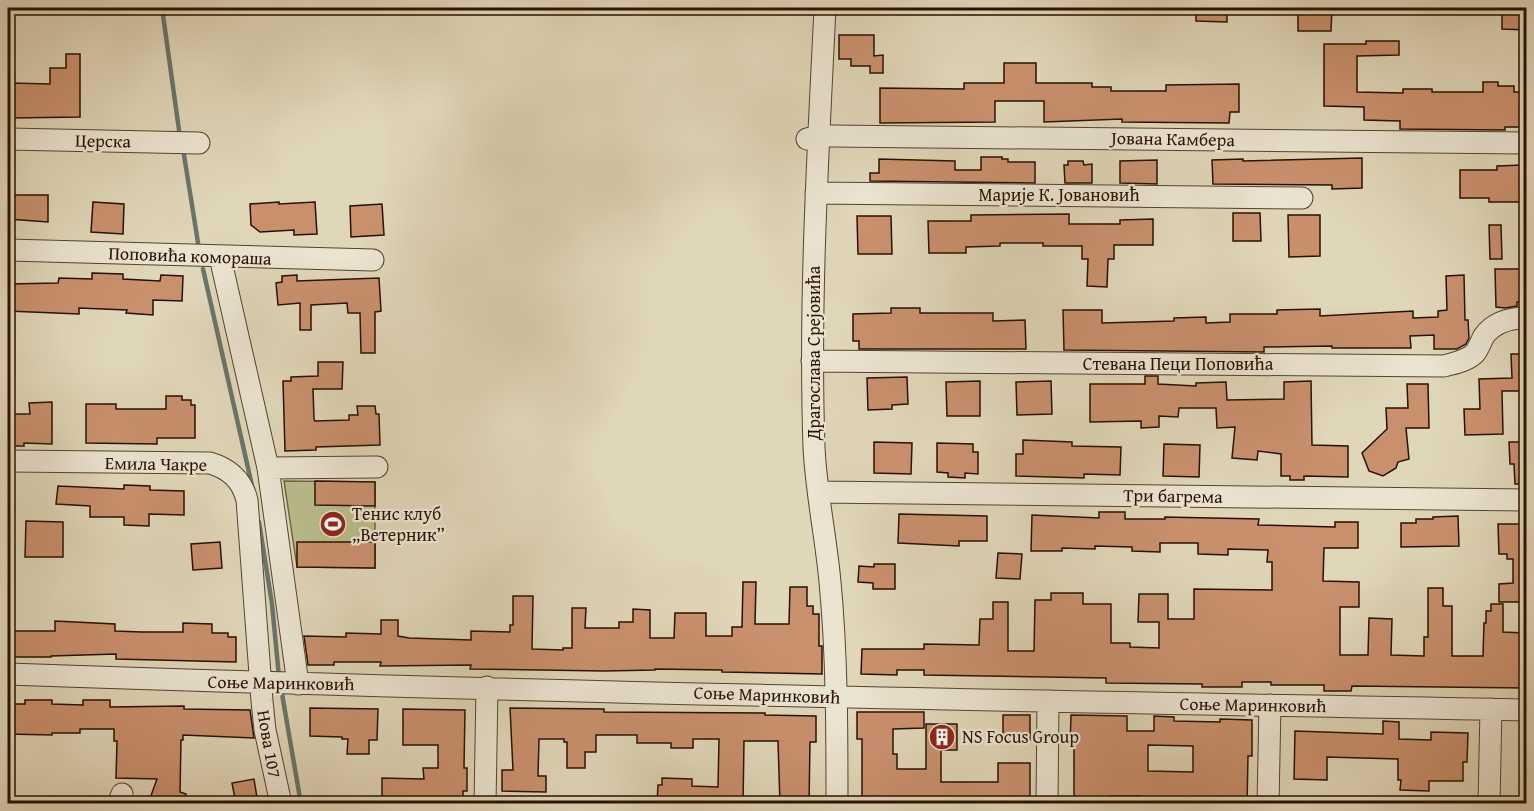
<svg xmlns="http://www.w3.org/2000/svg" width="1534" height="811" font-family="'Gentium Book Plus',serif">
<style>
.green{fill:#b9bc8a;stroke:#706645;stroke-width:1.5}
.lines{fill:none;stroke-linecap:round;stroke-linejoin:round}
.stream{stroke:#69756b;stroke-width:4.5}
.building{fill:#c9906e;stroke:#281100;stroke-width:1.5;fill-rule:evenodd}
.minor-casing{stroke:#56422e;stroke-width:23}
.minor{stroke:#ebe4d1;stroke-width:21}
.labels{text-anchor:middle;stroke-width:4.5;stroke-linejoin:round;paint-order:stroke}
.street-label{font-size:18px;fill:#281100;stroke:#ebe4d1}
.poi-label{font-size:18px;fill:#281100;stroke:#ebe4d1;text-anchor:start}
</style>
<rect width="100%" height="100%" fill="#e0d6b8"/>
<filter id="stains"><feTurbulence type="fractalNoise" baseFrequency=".00333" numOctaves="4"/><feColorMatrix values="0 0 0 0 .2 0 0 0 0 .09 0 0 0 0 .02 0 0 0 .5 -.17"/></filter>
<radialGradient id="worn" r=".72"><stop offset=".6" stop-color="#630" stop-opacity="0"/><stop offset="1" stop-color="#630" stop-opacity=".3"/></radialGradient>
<path class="green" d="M284 481 375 482V568L297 567Z"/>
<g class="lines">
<path class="stream" d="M162 8 179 130
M184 155 199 249
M203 269 253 490
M259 522 272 604 279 677
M281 688 301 804"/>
</g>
<path class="building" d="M1196 8H1227V22L1196 21Z
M1298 8H1332L1331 31H1298Z
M1502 8H1527V30L1502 29Z
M839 35H874V56L883 55V73H870V66H851V59H839Z
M1366 41H1399V55L1357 56V92L1403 93V89H1432V92H1483V82H1498V86H1514V92H1527V127H1505V130L1400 129V121L1364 120V107L1324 106V44H1366Z
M66 54H80V117L11 118V83L50 84V68H66Z
M1004 63H1036V83H1092V87H1111V91H1166V85L1239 84V112H1230L1229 123 1122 122V119L1044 122V101H995V122L880 123V88L964 89V83H1004Z
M981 157H1002V159H1008V162H1035V183L870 181V173H879V159L955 161V170H981Z
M1362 158V188L1332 189V185L1213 184 1212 160 1243 159V161Z
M1157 160V184L1120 183V161Z
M1068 161H1083L1084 165 1092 164V183H1065L1064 165H1068Z
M1523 165 1524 202H1489V198H1460V170H1497V166Z
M8 195H48V222L8 219Z
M93 202 124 204 123 234 91 232Z
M279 202V204L315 202 317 234 294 235V230L260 232 251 225 250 204Z
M382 204 384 235 351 237 350 206Z
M1233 213H1260L1261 241H1233Z
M1069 214V224H1120V220L1153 219V245H1114V259H1108L1107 287 1087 286 1088 259H1082V246H1043V243H1000V246L966 247V253H929L928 221H971V215Z
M1288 215H1320V256L1289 257Z
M857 216H891L892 254H858Z
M1489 225H1501L1502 259H1490Z
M1495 269H1527V302H1517V306L1505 308 1496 307Z
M92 273 123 274V279L160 281 161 275 183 276 182 301 153 300V315L126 313 127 310 79 308V314L8 311V284L58 283 59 278 92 279Z
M297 275V281L379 278 381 311 375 312V353H361L360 313H348L347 303 311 305V330H300V303L278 305 276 283 282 282V276Z
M1464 275 1465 320H1468L1469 338 1466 344 1457 349H1434V335L1410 336 1411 348H1332V346L1264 347V352L1064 350 1063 310H1102V323L1174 321V318L1206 317V323L1230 322V314H1277V310L1320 309V316L1413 311V318L1438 317V311L1447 310 1446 276Z
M891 308H920V313H993V321L1025 320 1026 349H859V341H853V314L891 313Z
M1511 354H1527V391H1502L1503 434 1465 435 1464 409H1480L1479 379 1512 378Z
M318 362H343L342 389H313L314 419 315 421 349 420V415H358L357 406H375L376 414H379L380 445 316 447V450L285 451 283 381H291V377L318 376Z
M1145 376H1158V384L1196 386V383L1226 382 1227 400 1284 399V382L1311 381 1312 445 1348 446V477L1304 476V480H1290V476H1281V454L1258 451 1257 460 1232 458 1235 427 1217 428 1216 408H1179L1178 417 1159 416V427L1141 428V421L1090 422V384H1145Z
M907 377 908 404 892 405V409L868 410 867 378Z
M980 381V416H947L946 382Z
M1051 381 1052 414 1017 415 1016 382Z
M1407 384H1428L1429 428H1406L1409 459 1398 462 1396 468 1383 476 1369 471 1362 453 1387 429 1386 408H1408Z
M166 396H182V400H191V405H195V438H157V444L86 443V404H116V409H166Z
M52 402V444L24 443V446H8V414H30L29 403Z
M1023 440 1072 442V446L1121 447 1120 475 1084 474V478L1016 476V454H1023Z
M874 442 912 443 911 474 874 473Z
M1509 442H1527V484H1515L1514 464H1510Z
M937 443 973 444V452H978V474L965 473V478L948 477V473L937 472Z
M1164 444 1200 445 1199 477 1163 476Z
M315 481 375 482V506L315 505Z
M124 485 150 486V490L184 491V515L149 514V526L124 525V517H90V506L56 504 58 486 124 489Z
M1099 512H1125V519H1165V517L1259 519 1258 525 1335 527V522H1358V548H1324L1323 581 1359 582V607H1340V655H1368L1369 618 1392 619 1391 655 1424 656V637H1428V588H1443V606H1452V656H1483L1484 623H1486V611H1491V604H1503V632L1527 633V688L1352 686 1351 691H1324V685H1271V682H1242V687H1202V684L1106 683V678L924 675V670H897V675L861 674 862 649H924V644L979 645 980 619H993V602H1008V651H1034L1035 600H1051V593H1083V604H1111V643H1130V647L1159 648V622H1138L1139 594H1168V619H1194V589L1272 590V562H1267L1268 550 1228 549V555L1198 554V543H1160V552L1132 551V547L1095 546V549L1062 548V551H1031L1032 515 1099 518Z
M899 514 987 516V541H959V546L898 543Z
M1458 516 1459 546 1401 547V523H1416V519H1433V517Z
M26 521 63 522V557H25Z
M1498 524H1527V602H1499V584L1513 583V559H1507V554H1499Z
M220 542 222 568 193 570 191 544Z
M297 542H375V568L297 567Z
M998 553 1022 554 1020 579 996 578Z
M874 564H895V589H873V583L858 582 859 566 874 567Z
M743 582H756L755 624H789L790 587H807V606H813V614H819V646H822V674L722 672V670L655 669V670L604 671 470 669 471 665 380 666 381 662H334V665H308L304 636 346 637V633L381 634V620H398V636L409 638 471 640V631L510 632V625H513V596H533L532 649 563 650V648H572V608H586L585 628H619V622H633V609L650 610V638H674L675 613H706V636H732V627H742Z
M55 621 115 624V631L142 632H183V623L212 624V633H228V637H236V662L116 659V654L51 656V657H8V631H55Z
M25 700H52V704L83 705V700H110V707L184 706V709L250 710 254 738 183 735V740H181L180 792 186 794 183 804H148L157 779 116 778 117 741H114V729H80V733H52V735L8 734V704H25Z
M310 708 378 709 377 740H369V754H347L348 739H342V737L310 736Z
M510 708 604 709V712L765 713V715L816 716V742H810L809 804H780L778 741H744L743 804H657L658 785H662V778L692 779V786L718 787 719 739H693V748H671V743H637V735H596V752H585V768H567V742H564V739H539L538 776H546V792L502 791V770H513Z
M403 709 465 710 464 768H467V791H463V804L382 802V778L424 779 423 768H438V745H403Z
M857 712H924V728L893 729V754H897V769H926V724H957V750H941V782H998V763H1030V804H927V798H897V804H862V739H857Z
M1003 715H1030V740H1003Z
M1071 715 1127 716V731H1154V716L1174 717V721L1220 722V719L1252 720V756H1248L1247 804 1166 801V804H1141V796H1110V804H1074V747H1070ZM1148 745 1193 746V772L1148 771Z
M1383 721 1399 722V739L1431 740V732L1468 733 1467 762H1463V781H1429V791L1400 790 1401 780H1398V759L1327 757V780L1294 779 1295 731 1383 734Z
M254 779 258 804H236L232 783Z"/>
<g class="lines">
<defs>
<path id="minor" d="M825 8C818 154 809 300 814 447 816 492 826 537 830 582 837 655 837 730 837 804
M8 139 199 143
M807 139 819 136H832L1526 143
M816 193 1302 198
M8 250 373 260
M220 257 268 468 298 684
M812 361 1444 366C1455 363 1467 361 1475 353 1479 348 1481 341 1484 336 1494 322 1510 318 1526 318
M8 461 210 463C230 469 242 480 247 500L262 701 265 730 281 804
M268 468 377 467
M819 492 1526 500
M8 674C514 692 1020 701 1526 710
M118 804 122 794
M485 804 487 687
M1047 804 1048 701
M1268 804 1270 705
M1489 804 1491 709"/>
</defs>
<use href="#minor" class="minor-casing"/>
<use href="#minor" class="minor"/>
</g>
<defs>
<symbol id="stadium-disc" viewBox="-11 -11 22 22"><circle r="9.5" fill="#8f2418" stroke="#ebe4d1"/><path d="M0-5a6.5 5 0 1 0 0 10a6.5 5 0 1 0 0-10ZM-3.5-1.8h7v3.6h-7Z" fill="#fff"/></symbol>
<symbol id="building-disc" viewBox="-11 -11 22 22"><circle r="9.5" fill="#8f2418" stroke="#ebe4d1"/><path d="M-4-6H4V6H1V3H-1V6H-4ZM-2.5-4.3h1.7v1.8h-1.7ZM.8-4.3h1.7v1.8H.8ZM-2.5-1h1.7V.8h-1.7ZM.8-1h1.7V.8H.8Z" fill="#fff"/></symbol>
</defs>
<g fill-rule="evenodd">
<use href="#stadium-disc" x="318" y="509" width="30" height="30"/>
<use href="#building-disc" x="927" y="722" width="30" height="30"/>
</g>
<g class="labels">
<g class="street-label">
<text transform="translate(1173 139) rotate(1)" y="6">Јована Камбера</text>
<text transform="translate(103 141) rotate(1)" y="6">Церска</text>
<text x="1059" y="201">Марије К. Јовановић</text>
<text transform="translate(190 256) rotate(2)" y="6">Поповића комораша</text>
<text transform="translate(814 353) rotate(-90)" y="6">Драгослава Срејовића</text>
<text x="1178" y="370">Стевана Пеци Поповића</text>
<text transform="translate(156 464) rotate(1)" y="6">Емила Чакре</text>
<text transform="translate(1173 496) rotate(1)" y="6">Три багрема</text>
<text transform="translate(281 683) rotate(1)" y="6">Соње Маринковић</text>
<text transform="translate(767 695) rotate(2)" y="6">Соње Маринковић</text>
<text transform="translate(1253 705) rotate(1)" y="6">Соње Маринковић</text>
<text transform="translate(269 744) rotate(80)" y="6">Нова 107</text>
</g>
<g class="poi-label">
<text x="352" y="520">Тенис клуб<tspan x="352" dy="21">„Ветерник”</tspan></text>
<text x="962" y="743">NS Focus Group</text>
</g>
</g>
<rect width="1534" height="811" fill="none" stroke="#e0d6b8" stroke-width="30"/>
<rect x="9" y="9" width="1516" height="793" fill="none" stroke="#281100" stroke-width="3"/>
<rect x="15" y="15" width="1504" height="781" fill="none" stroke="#281100" stroke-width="1.5"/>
<rect width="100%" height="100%" filter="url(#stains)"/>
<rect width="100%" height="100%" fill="url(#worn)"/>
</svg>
